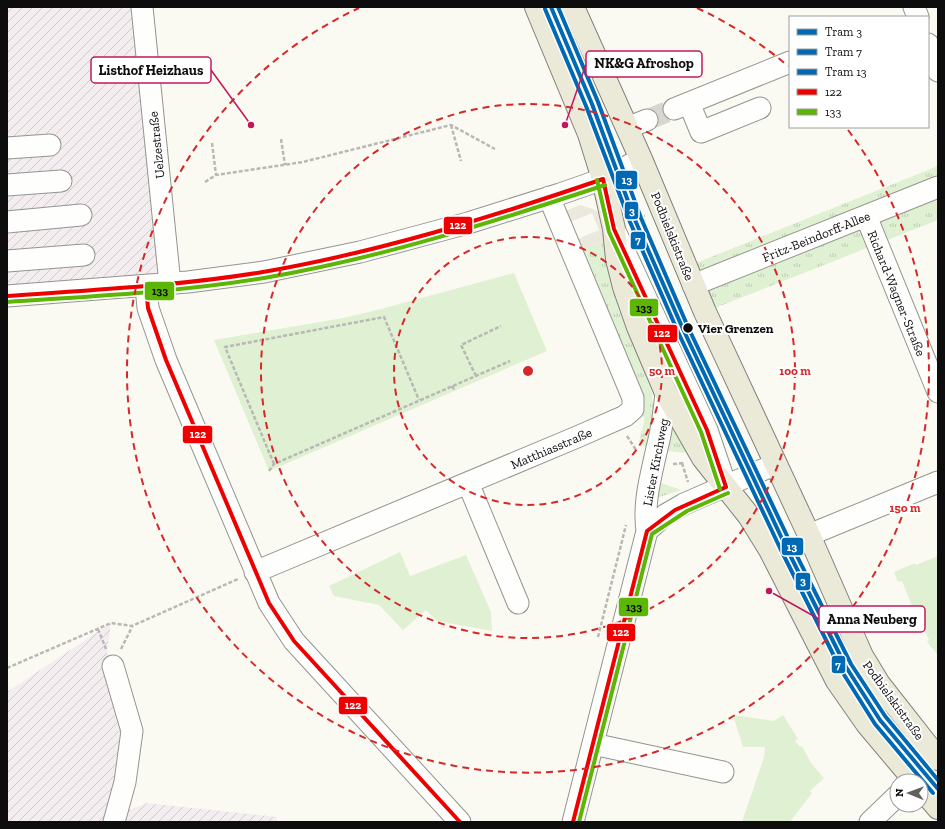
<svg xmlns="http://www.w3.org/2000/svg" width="945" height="829" font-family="'Zilla Slab',serif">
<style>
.industrial{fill:url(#industrial-furrows)}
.grass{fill:url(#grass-tufts)}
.garden{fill:#e0f0d2}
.plaza{fill:#ebe9de;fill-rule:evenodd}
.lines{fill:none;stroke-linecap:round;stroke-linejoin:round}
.minor-tunnel{stroke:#d7d6d0;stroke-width:21;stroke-dasharray:21 10;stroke-linecap:butt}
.minor-casing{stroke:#949490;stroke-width:23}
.major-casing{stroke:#81817d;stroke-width:24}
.path{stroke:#b8b8b6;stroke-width:2.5;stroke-dasharray:4 2;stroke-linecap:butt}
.minor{stroke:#fefefd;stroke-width:21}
.major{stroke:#ebead9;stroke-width:22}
.bus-1-casing{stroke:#fff;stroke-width:7}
.bus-2-casing{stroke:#fff;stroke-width:7}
.bus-1{stroke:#e00;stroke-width:4}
.bus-2{stroke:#5cb603;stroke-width:4}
.tram-1-casing{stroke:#fff;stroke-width:7}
.tram-2-casing{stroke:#fff;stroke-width:7}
.tram-3-casing{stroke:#fff;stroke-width:7}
.tram-1{stroke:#0069b4;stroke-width:4}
.tram-2{stroke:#0069b4;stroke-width:4}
.tram-3{stroke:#0069b4;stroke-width:4}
.ring{fill:none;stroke:#d62828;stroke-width:2;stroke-dasharray:7 5}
.stop-dot{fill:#0d0d0d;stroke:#fff;stroke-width:1.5}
.labels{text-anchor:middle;stroke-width:4;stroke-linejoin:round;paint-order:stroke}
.street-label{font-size:13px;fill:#0d0d0d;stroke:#fff}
.stop-label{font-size:13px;font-weight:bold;fill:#0d0d0d;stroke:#fff;text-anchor:start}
.centre{fill:#d62828;stroke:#fff;stroke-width:2}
.ring-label{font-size:12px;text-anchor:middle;font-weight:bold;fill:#d62828;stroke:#fff;stroke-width:4;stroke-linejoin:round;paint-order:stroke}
.leader{fill:none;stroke:#c2185b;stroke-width:1.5}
.callout-dot{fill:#c2185b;stroke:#fff;stroke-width:1.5}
.callout{fill:#fff;stroke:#c2185b;stroke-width:1.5}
.callout-label{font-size:14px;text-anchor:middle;font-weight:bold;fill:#0d0d0d}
.line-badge{stroke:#fff;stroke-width:1.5}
.badge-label{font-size:11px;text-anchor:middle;font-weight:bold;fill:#fff}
.pale-badge-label{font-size:11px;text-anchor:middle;font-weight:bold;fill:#111}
</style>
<defs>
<pattern id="industrial-furrows" width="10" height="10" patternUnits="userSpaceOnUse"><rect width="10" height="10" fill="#f3edef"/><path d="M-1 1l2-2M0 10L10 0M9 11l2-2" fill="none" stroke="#cfcacc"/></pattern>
<pattern id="grass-tufts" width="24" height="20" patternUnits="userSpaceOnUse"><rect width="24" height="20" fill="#e0f0d2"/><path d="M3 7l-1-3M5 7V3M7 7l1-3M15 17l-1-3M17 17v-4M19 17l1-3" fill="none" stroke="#bfcdb3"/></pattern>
</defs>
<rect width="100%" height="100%" fill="#fbfaf2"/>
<path class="industrial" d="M7 7H142L170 284 7 297Z
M111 623 107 653 113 666 132 731 117 815 147 803 277 817V822H7V692Z"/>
<path class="grass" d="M938 166V220L705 312 696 263Z
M605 241 628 329 652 393 654 420 648 449 639 442 644 422 643 407 578 251Z
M672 431H676L690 453 664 451 670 433Z
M656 481 681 490 657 498Z"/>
<path class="garden" d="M514 273 547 351 269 471 214 340 343 318 381 309Z
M400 552 410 576 466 555 491 612 492 631 437 621 426 610 403 630 379 605 334 596 329 586Z
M938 556V655L927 642 929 640 916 610 914 611 902 581 898 582 894 572 915 563 916 565Z
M733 715 774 721 783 715 798 739 795 741 800 747 802 746 811 763 824 778 810 791 812 793 790 822H742L764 757 765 747H743Z"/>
<path class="plaza" d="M580 205 593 209 599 213 604 221 605 241 578 251 562 212ZM592 213 599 230 575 240 568 223Z"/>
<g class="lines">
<path class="minor-tunnel" d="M647 120 674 109"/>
<defs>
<path id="minor" d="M142 7 170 284
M914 7 918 17
M928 44 938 71
M689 103 701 132 760 108
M674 109 790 62
M627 128 647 120
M7 148 50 145
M7 185 61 181
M866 216 938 392
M7 222 81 215
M616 233 707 430 726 486
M7 261 84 255
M693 285 938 187
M146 286 148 308 166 360 269 603 294 641 460 822
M7 296 188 282 264 272 360 252 468 223 560 194 603 179 641 159
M468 483 518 603
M647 531 665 515 684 504 776 464
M809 535 938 482
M255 572 577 437 625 416 633 409V398L549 197
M113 666 132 731 125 782 114 822
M593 744 723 772
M573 822 647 531C643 502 651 476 657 448 662 430 664 412 666 393
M870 822 897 796"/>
<path id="major" d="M536 7 589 134 603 179 614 229 617 259 624 287 638 327 666 393 703 458 749 516 770 550 837 681 867 724 915 781
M573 7 641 159 705 312 809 535 862 656 879 684 938 759
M921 788 938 808"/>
</defs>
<use href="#minor" class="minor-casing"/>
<use href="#major" class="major-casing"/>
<path class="path" d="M451 125 461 161
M281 139 285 165
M212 143 216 175
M205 182 216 175 303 162 451 125 495 149
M633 221 645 216
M476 376 461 345 501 326
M452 386 455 391
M627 436 636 450
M732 447 744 442
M682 463 688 482
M274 464 225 347 384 317 419 400
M673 464 684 463
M269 471 274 464 510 361
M98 629 106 649
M598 637 626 525
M121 649 132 627
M7 668 111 623 132 626 238 579"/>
<use href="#minor" class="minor"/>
<use href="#major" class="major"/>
<defs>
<path id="bus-1" d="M603 179 614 229 707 430 726 487
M146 286 148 308 166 360 269 603 294 641 460 822
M7 296C92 290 179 286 263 272 379 252 492 217 603 179
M573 822 647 531 675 510 726 487"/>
<path id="bus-2" d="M597 180 609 232 701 432 720 489
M7 302C93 296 180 292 264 278 381 258 493 222 605 185
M579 822 652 534 687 511 728 493"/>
</defs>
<use href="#bus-1" class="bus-1-casing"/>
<use href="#bus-2" class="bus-2-casing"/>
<use href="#bus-1" class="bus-1"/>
<use href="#bus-2" class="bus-2"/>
<defs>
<path id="tram-1" d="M551 7 592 104 635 220 683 329 785 545 846 667 880 720 938 789"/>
<path id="tram-2" d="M545 9 586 106 630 222 678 332 780 548 841 670 875 724 933 793"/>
<path id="tram-3" d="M558 7 598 102 641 218 688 327 790 542 851 664 885 716 938 780"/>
</defs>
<use href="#tram-1" class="tram-1-casing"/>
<use href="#tram-2" class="tram-2-casing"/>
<use href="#tram-3" class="tram-3-casing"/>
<use href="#tram-1" class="tram-1"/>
<use href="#tram-2" class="tram-2"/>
<use href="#tram-3" class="tram-3"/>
</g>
<g class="ring">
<circle cx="528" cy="371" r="134"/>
<circle cx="528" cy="371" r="267"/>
<path d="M697 8A401 401 0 0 1 788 66M848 130A401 401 0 1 1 359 8"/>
</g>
<circle class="stop-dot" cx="688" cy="328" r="5.5"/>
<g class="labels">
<g class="street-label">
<text transform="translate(156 145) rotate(-96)" y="5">Uelzestraße</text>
<text transform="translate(673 236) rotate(68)" y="5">Podbielskistraße</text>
<text transform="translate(816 236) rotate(-22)" y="5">Fritz-Beindorff-Allee</text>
<text transform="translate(897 293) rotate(68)" y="5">Richard-Wagner-Straße</text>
<text transform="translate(551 448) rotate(-23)" y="5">Matthiasstraße</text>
<text transform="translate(655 462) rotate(-79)" y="5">Lister Kirchweg</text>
<text transform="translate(894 700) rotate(54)" y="5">Podbielskistraße</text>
</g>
<g class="stop-label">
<text x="698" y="333">Vier Grenzen</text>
</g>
</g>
<circle cx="528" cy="371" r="6" class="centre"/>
<g class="ring-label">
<text x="662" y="375">50 m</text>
<text x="795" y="375">100 m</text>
<text x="905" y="512">150 m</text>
</g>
<path class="leader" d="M565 125L586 64M251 125L211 70M769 591L819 619"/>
<g class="callout-dot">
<circle cx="565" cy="125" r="4"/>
<circle cx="251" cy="125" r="4"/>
<circle cx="769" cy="591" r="4"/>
</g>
<g class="callout">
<rect x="586" y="51" width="116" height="26" rx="4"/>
<rect x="91" y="57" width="120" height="26" rx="4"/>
<rect x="819" y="606" width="106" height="26" rx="4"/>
</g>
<g class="callout-label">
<text x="644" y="68">NK&amp;G Afroshop</text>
<text x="151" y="75">Listhof Heizhaus</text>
<text x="872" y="624">Anna Neuberg</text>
</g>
<g class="line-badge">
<rect x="615" y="170" width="23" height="20" rx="4" fill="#0069b4"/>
<rect x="624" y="201" width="15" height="19" rx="4" fill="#0069b4"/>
<rect x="443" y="216" width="30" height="19" rx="4" fill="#e00"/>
<rect x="630" y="231" width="16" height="19" rx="4" fill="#0069b4"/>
<rect x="144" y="281" width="31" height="20" rx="4" fill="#5cb603"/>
<rect x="629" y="298" width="30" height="19" rx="4" fill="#5cb603"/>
<rect x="647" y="324" width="31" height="19" rx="4" fill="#e00"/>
<rect x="182" y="425" width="31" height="19" rx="4" fill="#e00"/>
<rect x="781" y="537" width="23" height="19" rx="4" fill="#0069b4"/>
<rect x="795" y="572" width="16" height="19" rx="4" fill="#0069b4"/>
<rect x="618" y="597" width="31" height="20" rx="4" fill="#5cb603"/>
<rect x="606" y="623" width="30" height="19" rx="4" fill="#e00"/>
<rect x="831" y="655" width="15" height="19" rx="4" fill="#0069b4"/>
<rect x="338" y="696" width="30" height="19" rx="4" fill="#e00"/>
</g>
<g class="badge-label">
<text x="627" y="184">13</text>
<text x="632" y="215">3</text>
<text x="458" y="229">122</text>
<text x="638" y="244">7</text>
<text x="662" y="337">122</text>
<text x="198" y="438">122</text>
<text x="792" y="551">13</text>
<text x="803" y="585">3</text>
<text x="621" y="636">122</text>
<text x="838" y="669">7</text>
<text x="353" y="709">122</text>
</g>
<g class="pale-badge-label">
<text x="160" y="295">133</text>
<text x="644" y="312">133</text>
<text x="634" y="611">133</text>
</g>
<rect width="945" height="829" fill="none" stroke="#0d0d0d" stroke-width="16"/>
<rect x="789" y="16" width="140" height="112" fill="#ffffff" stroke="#9e9e9e"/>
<rect x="797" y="29" width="20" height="6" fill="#0069b4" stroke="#9e9e9e"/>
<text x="825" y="36" font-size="12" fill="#0d0d0d">Tram 3</text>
<rect x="797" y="49" width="20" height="6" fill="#0069b4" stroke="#9e9e9e"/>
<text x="825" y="56" font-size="12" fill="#0d0d0d">Tram 7</text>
<rect x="797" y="69" width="20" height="6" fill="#0069b4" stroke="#9e9e9e"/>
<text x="825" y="76" font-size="12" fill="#0d0d0d">Tram 13</text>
<rect x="797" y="89" width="20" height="6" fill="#ee0000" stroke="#9e9e9e"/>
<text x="825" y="96" font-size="12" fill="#0d0d0d">122</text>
<rect x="797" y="109" width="20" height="6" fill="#5cb603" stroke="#9e9e9e"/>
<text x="825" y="116" font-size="12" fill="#0d0d0d">133</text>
<g transform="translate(909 793) rotate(271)"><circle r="19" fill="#ffffff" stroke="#9e9e9e"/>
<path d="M0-3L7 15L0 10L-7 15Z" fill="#60605d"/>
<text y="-6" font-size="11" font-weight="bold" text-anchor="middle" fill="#0d0d0d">N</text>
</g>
</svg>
